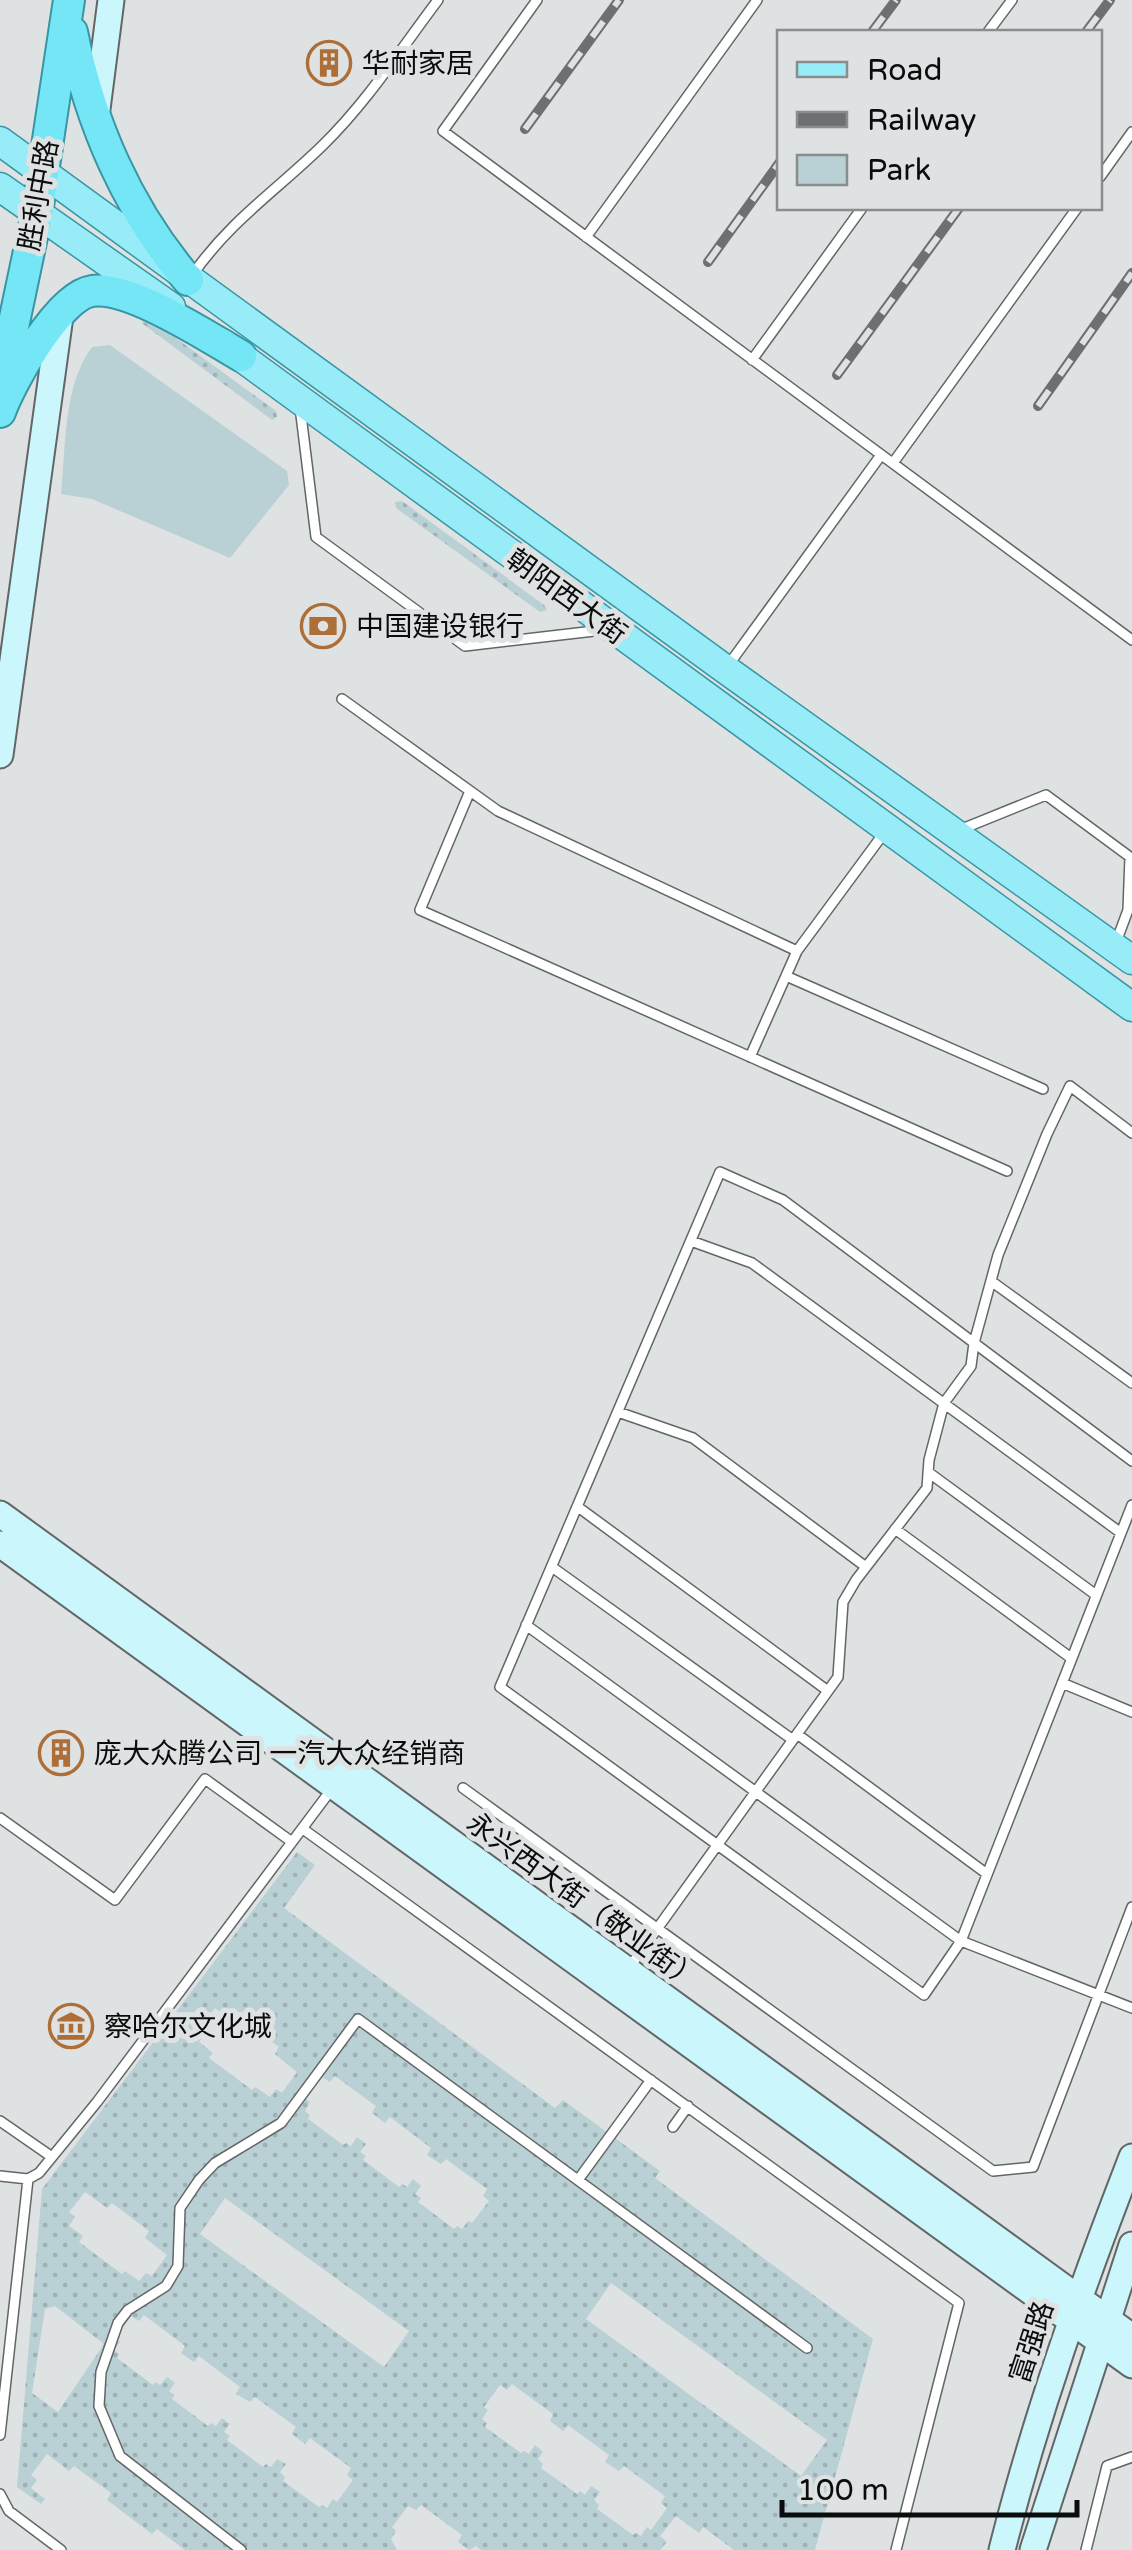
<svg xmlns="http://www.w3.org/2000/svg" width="1132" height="2550" font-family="'Varela Round','Noto Sans SC',sans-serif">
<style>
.grass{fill:url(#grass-dots);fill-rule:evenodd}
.park{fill:#b9d0d4}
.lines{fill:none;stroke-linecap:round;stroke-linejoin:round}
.service-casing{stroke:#626667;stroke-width:12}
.secondary-casing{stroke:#626667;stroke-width:29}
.primary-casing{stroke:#3896a3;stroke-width:31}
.trunk-casing{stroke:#3896a3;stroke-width:34}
.service{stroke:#fff;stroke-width:9}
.secondary{stroke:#cbf6fc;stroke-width:25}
.primary{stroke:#97ecf8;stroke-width:28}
.trunk{stroke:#74e6f6;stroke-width:30}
.rail-casing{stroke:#6d7070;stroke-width:10}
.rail{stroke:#dee2e3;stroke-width:6;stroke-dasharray:19;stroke-linecap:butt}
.labels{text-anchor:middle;stroke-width:10;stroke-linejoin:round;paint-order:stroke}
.poi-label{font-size:28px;fill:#0b0d0d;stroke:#dee2e3;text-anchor:start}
.street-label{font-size:28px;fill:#0b0d0d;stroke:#dee2e3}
</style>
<defs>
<pattern id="grass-dots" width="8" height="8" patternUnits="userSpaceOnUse" patternTransform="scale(2.5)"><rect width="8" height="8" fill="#b9d0d4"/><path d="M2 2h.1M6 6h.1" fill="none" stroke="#9eb1b5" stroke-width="1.8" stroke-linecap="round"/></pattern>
</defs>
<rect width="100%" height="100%" fill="#dee2e3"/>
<path class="grass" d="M147 317 276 411 277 417 272 420 143 324 142 319Z
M402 501 544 605 547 610 540 612 396 508 395 502Z
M297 1852 315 1865 284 1908 555 2108 563 2100 660 2171 655 2178 873 2339 815 2550H734L703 2527 699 2533 676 2516 660 2536 667 2542 660 2550H481L476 2546 469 2550 458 2542 462 2535 421 2505 416 2510 408 2506 392 2527 396 2531 391 2539 397 2550H185L157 2529 152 2534 107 2500 111 2493 74 2466 69 2471 47 2454 31 2475 37 2480 31 2488 45 2499 41 2504 17 2487 42 2189ZM215 2008 237 2025 242 2020 279 2047 275 2054 297 2072 282 2093 276 2089 270 2097 255 2087 252 2090 209 2058 213 2053 199 2042 205 2034 199 2029ZM335 2076 376 2106 372 2113 385 2123 390 2117 431 2148 427 2155 441 2164 446 2159 487 2189 483 2196 489 2201 472 2223 468 2221 462 2229 457 2226 454 2229 418 2202 421 2198 415 2194 421 2186 413 2179 407 2187 402 2184 399 2187 363 2160 366 2156 360 2152 366 2144 357 2137 351 2146 346 2143 343 2145 308 2119 310 2115 305 2111 310 2102 306 2099 322 2077 330 2082ZM85 2192 107 2208 112 2203 149 2231 145 2238 167 2255 152 2276 146 2273 139 2281 125 2271 122 2274 79 2242 83 2236 69 2226 75 2217 69 2212ZM225 2198 409 2331 384 2367 200 2234ZM611 2283 827 2440 801 2476 586 2319ZM55 2306 104 2344 58 2412 32 2393 45 2309ZM144 2315 185 2346 181 2353 194 2362 199 2356 240 2387 236 2394 250 2402 255 2397 296 2427 292 2434 305 2444 310 2438 351 2468 347 2475 353 2480 337 2502 333 2499 327 2508 322 2505 319 2507 283 2481 285 2477 280 2472 286 2464 277 2459 271 2467 266 2464 263 2467 227 2440 230 2436 224 2432 230 2424 222 2418 216 2426 211 2423 208 2426 172 2399 174 2395 169 2391 175 2383 167 2377 160 2385 155 2382 153 2385 117 2358 119 2354 114 2350 120 2342 115 2338 131 2316 139 2321ZM512 2384 553 2414 550 2421 563 2431 568 2425 609 2455 605 2462 619 2471 624 2466 665 2496 661 2503 667 2508 651 2530 647 2527 641 2536 636 2533 633 2535 597 2509 599 2505 594 2500 600 2492 591 2486 585 2495 580 2491 577 2494 541 2468 543 2464 538 2459 543 2452 535 2445 529 2454 524 2451 521 2453 485 2427 487 2423 482 2419 488 2410 484 2407 500 2385 507 2390Z"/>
<path class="park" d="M110 345 287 471 289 485 230 558 92 499 61 494C66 447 63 386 92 347Z"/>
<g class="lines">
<defs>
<path id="service" d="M537 0 443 131 1132 640
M988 32 1012 0
M1100 177 1132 132
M586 237 757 0
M193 274C232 219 276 191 323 145 367 102 401 49 438 0
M752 360 862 208
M300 407 316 537 465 646 603 630
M893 463 1077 208
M727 667 881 455
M342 699 498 811 797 951
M470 791 420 910 1007 1171
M957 831 1046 795 1130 857 1128 910 1115 945
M786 976 1043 1089
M750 1057 797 951 884 833
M691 1241 752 1263 1121 1533
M991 1281 1132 1383
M618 1412 693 1438 866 1567
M1132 1461 783 1200 720 1172 500 1687 924 1995 961 1941 1132 1505
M928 1472 1096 1595
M578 1507 828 1691
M895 1529 1071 1658
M552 1567 793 1740
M526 1625 961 1941 1132 2008
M1062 1683 1132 1712
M797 1734 987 1874
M463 1788 993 2171 1033 2167 1132 1907
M0 1818 115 1900 205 1779 292 1842
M303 1829 959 2303 896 2550
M629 1968 838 1677 843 1602 856 1580 927 1488 929 1460 944 1403 971 1366 974 1343 998 1255 1047 1134 1070 1086 1132 1133
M0 2121 52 2157
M673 2127 688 2106
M0 2176 28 2179 0 2435
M28 2179 39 2173 97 2102 331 1790
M578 2180 651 2080
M0 2494 9 2511 61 2550
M241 2550 120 2456 99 2406 101 2372 118 2323 128 2310 166 2286 178 2266 180 2208 199 2180 215 2163 281 2123 358 2019 807 2348
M1086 2550 1107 2466 1132 2457"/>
<path id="secondary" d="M96 117 111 0
M0 755 60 316
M0 1514 1132 2337
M0 1544 1132 2365
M1002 2550C1036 2415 1082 2286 1132 2157
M1033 2550 1132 2245"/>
<path id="primary" d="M0 141 725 669 1132 960
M0 187 171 307
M222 343 1132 1007"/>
<path id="trunk" d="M72 32C90 123 128 210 188 280
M0 389 37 213 69 0
M0 412C11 382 58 296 92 291 129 285 208 337 241 356"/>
</defs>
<use href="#service" class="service-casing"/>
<use href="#secondary" class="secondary-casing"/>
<use href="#primary" class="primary-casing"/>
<use href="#trunk" class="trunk-casing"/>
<use href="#service" class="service"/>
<use href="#secondary" class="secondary"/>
<use href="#primary" class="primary"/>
<use href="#trunk" class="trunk"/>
<defs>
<path id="rail" d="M872 32 896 0
M1086 32 1110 0
M525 129 619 0
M708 262 780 162
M837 375 959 208
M1038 406 1132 273"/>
</defs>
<use href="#rail" class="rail-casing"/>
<use href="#rail" class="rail"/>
</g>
<defs>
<symbol id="building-ring" viewBox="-11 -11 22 22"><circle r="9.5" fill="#dee2e3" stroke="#ae6e37" stroke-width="1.5"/><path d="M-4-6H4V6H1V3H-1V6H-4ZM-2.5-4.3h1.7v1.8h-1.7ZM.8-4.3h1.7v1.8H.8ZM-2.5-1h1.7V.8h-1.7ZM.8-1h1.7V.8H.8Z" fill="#ae6e37"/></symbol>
<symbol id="bank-ring" viewBox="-11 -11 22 22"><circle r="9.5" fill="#dee2e3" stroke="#ae6e37" stroke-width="1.5"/><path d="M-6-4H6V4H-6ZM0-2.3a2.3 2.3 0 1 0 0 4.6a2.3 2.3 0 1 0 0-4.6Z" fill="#ae6e37"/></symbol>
<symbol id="museum-ring" viewBox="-11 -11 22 22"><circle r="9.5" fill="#dee2e3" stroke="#ae6e37" stroke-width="1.5"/><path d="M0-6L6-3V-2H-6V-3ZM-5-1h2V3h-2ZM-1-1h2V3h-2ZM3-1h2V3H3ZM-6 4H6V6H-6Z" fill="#ae6e37"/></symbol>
</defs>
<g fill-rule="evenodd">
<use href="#building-ring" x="304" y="38" width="50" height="50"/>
<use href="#bank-ring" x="298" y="601" width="50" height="50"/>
<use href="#building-ring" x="36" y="1728" width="50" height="50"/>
<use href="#museum-ring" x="46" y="2001" width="50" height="50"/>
</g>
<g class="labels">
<g class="poi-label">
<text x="362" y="73">华耐家居</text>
<text x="356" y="636">中国建设银行</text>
<text x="94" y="1763">庞大众腾公司 一汽大众经销商</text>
<text x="104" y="2036">察哈尔文化城</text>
</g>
<g class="street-label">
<text transform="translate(38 195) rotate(-80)" y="10">胜利中路</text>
<text transform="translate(567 596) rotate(36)" y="10">朝阳西大街</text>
<text transform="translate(584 1901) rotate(36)" y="10">永兴西大街（敬业街）</text>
<text transform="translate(1031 2342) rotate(-72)" y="10">富强路</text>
</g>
</g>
<rect x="777" y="30" width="325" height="180" fill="#dee2e3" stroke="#8a8d8d" stroke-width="2.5"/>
<rect x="797" y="62" width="50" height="15" fill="#97ecf8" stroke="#8a8d8d" stroke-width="2.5"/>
<text x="867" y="80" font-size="30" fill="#0b0d0d">Road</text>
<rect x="797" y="112" width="50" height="15" fill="#6d7070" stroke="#8a8d8d" stroke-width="2.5"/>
<text x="867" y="130" font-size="30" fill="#0b0d0d">Railway</text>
<rect x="797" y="155" width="50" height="30" fill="#b9d0d4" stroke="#8a8d8d" stroke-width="2.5"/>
<text x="867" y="180" font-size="30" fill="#0b0d0d">Park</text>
<path d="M782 2500v15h295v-15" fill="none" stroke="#0b0d0d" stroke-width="5"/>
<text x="797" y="2500" font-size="30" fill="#0b0d0d" stroke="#dee2e3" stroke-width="8" paint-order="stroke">100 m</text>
</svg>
